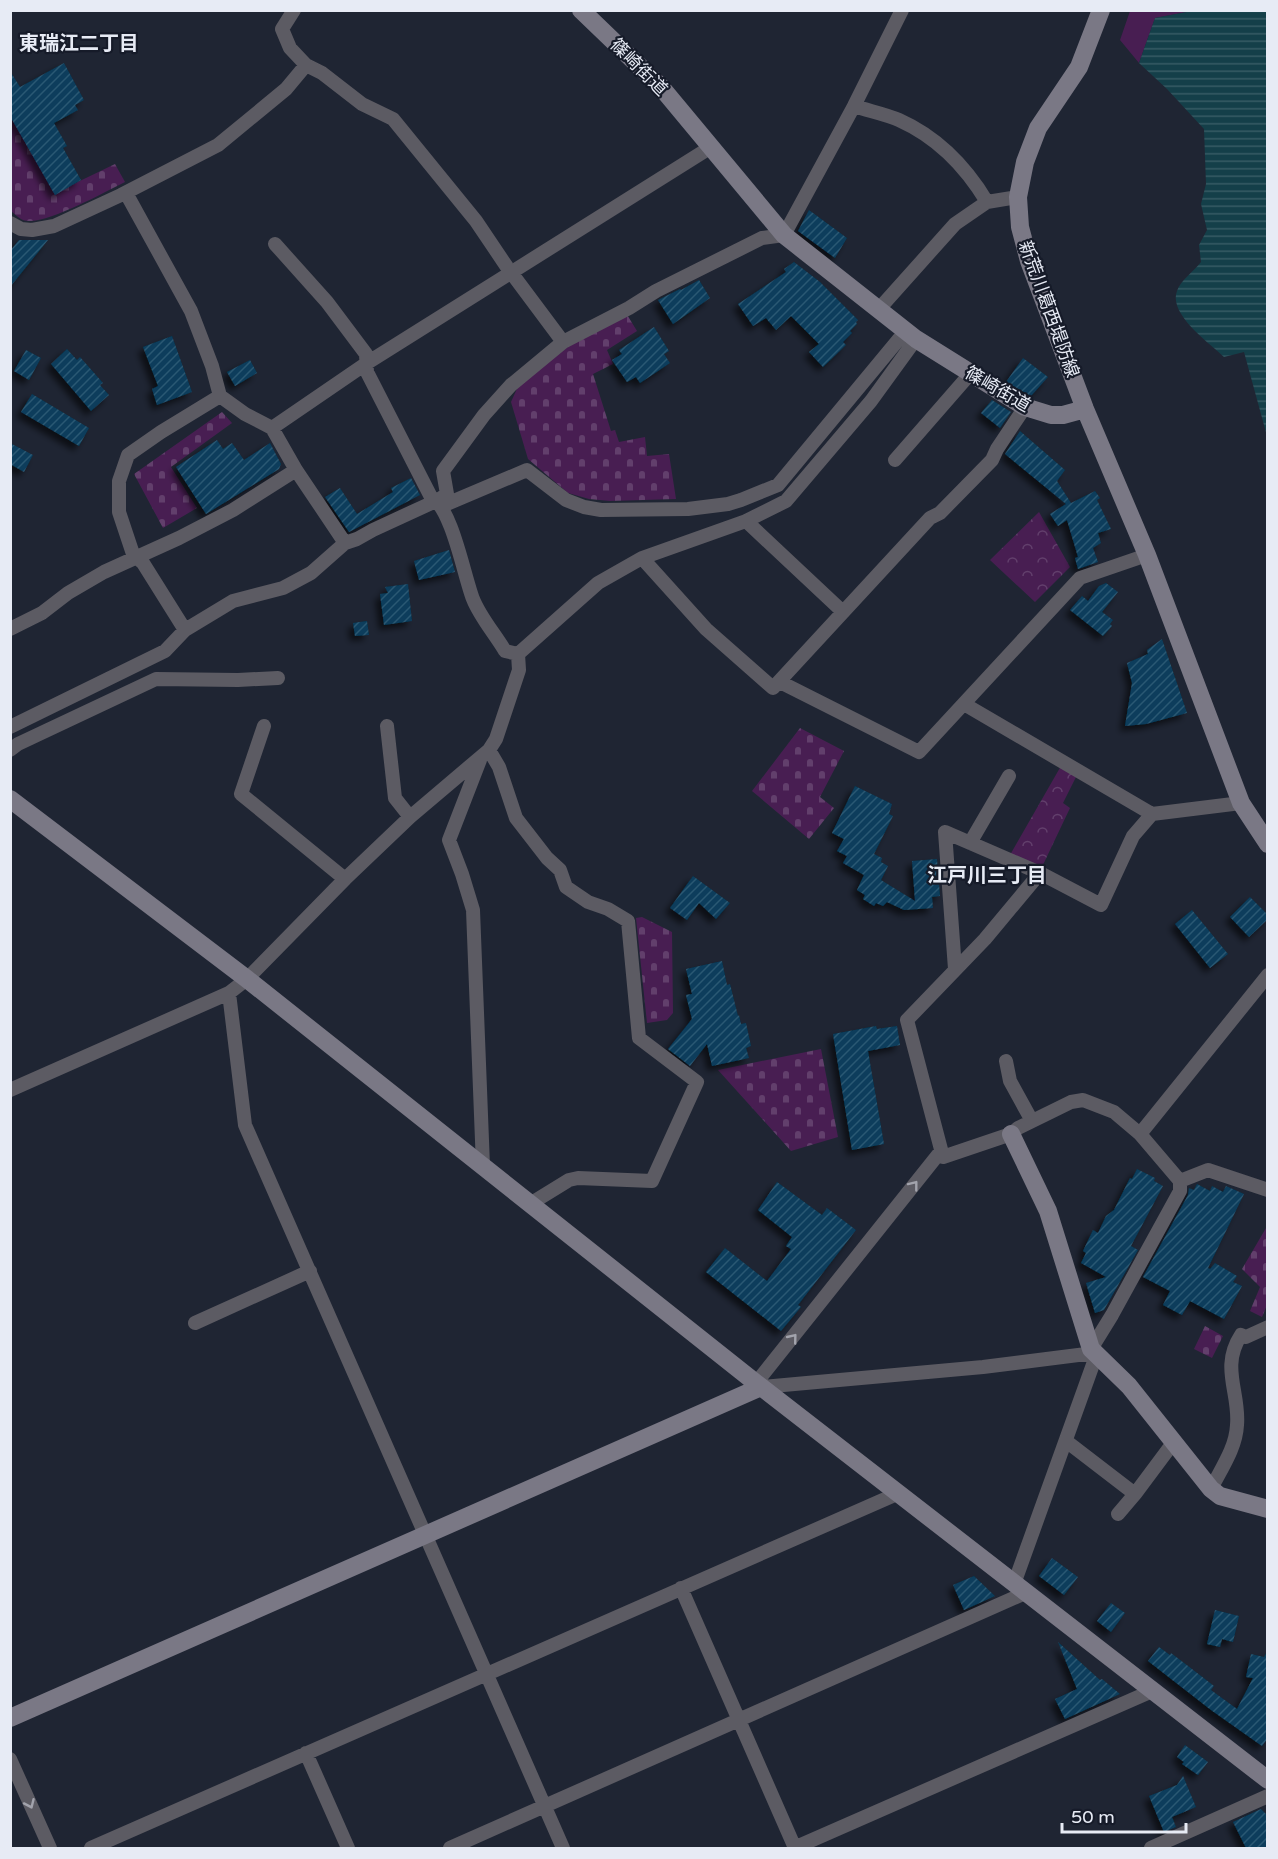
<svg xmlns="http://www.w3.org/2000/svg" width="1278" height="1859" font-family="'Varela Round','Noto Sans JP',sans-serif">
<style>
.green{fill:#481e52}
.cemetery{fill:url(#cemetery-stones)}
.park{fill:url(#park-crowns)}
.water{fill:url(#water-rules)}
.building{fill:url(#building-hatch);filter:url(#shadow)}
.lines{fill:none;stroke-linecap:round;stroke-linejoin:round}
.street{stroke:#5c5b63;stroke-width:14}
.secondary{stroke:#7a7885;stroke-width:18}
.oneway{stroke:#a2a3ac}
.labels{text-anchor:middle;stroke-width:4.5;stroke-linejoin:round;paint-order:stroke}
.street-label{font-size:18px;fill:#e7ebf5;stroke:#161b29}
.neighbourhood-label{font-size:20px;font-weight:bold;fill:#e7ebf5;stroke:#161b29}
</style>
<defs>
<pattern id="cemetery-stones" width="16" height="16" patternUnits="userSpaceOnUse" patternTransform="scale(1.5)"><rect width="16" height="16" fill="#481e52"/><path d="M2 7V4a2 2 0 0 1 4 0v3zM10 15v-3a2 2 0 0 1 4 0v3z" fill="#623f6c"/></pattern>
<pattern id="park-crowns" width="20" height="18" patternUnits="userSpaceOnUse" patternTransform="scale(1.5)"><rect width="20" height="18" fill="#481e52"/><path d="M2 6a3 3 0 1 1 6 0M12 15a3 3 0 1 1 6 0" fill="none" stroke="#623f6c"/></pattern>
<pattern id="water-rules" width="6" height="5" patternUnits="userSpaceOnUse" patternTransform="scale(1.5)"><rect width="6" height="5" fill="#143f49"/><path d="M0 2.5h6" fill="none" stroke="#365b64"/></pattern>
<pattern id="building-hatch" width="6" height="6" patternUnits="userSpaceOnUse" patternTransform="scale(1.5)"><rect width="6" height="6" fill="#083d5b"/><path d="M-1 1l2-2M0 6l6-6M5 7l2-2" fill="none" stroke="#2c5973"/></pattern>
<filter id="shadow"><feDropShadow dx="-5" dy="5" stdDeviation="3" flood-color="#0009"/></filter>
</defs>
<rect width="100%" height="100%" fill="#1f2533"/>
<path class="green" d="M1130 11H1192L1155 18 1139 63 1120 40Z"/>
<path class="cemetery" d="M10 113 57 192 115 164 125 182C103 193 54 220 31 221 22 222 17 216 11 211Z
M626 313 637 331 607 350 613 364 593 374 611 431 615 430 619 442 645 437 647 456 669 454 676 499 610 501 589 499 568 493 528 459 511 402 520 382 569 346Z
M222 412 232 423 171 467 197 508 163 528 134 474Z
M800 728 844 751 820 797 834 808 809 839 752 791Z
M642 917 672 932 673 1013 667 1020 647 1023 636 918Z
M821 1049 838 1137 791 1151 718 1070Z
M1266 1228 1268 1229 1267 1305 1262 1317 1250 1311 1260 1287 1242 1269Z
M1205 1326 1223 1336 1212 1358 1194 1349Z"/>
<path class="park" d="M1039 512 1070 567 1035 602 990 560Z
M1061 766 1077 775 1063 803 1070 808 1041 869 1010 855Z"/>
<path class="water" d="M1192 11H1267V436L1244 352 1224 357C1209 343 1168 314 1177 291 1180 281 1194 271 1201 262L1199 245 1207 230 1201 204 1206 184 1204 129 1167 89 1139 63 1155 18Z"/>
<path class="building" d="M64 63 84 100 75 105 78 110 54 123 67 146 63 148 81 180 55 195 10 116V71L20 87Z
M809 210 847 238 835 258 798 231Z
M19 240H48L10 287V251Z
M794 262 820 282 858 320 856 322 857 324 850 331 852 333 843 342 846 345 823 367 809 352 819 344 791 316 776 330 766 318 753 326 738 304 786 272 784 269Z
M699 280 710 298 673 324 658 300 680 289 681 290Z
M654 327 669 351 664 354 670 363 640 383 636 377 627 382 612 360 622 354 619 350Z
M172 336 192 392 157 405 152 389 158 386 143 347Z
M67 349 77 360 80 357 103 383 100 385 109 395 91 411 51 364Z
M26 350 41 358 29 380 14 371Z
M1023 358 1048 377 1031 396 1006 382Z
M250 360 257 373 235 386 227 372Z
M32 394 89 428 79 446 21 412Z
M992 400 1011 412 1000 428 981 413Z
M1020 431 1065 470 1057 481 1071 503 1095 491 1100 498 1097 500 1111 529 1098 533 1101 543 1093 548 1098 562 1078 569 1075 558 1078 557 1067 520 1058 526 1050 514 1066 504 1005 454Z
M217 440 223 449 232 443 244 460 270 443 281 464 279 469 206 514 176 467Z
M10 443 33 455 24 472 10 464Z
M411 478 420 495 349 532 325 497 340 488 357 514 393 492 391 488Z
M449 550 455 572 419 580 414 561Z
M1106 583 1118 592 1102 612 1113 620 1110 624 1112 626 1103 636 1070 610 1082 596 1088 601 1099 586Z
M408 584 412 621 384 625 380 594 388 593 385 587Z
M367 621 369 635 355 636 353 623Z
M1162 639 1187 713 1146 724 1125 726 1132 683 1127 663 1148 654 1147 650Z
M855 786 892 804 889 814 893 816 874 854 882 858 881 862 888 866 881 880 915 901 912 861 937 859 940 896 932 897 933 908 904 910 887 902 883 906 876 903 874 906 863 899 865 895 857 890 864 875 843 863 847 856 837 851 844 839 832 833Z
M693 876 730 903 716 919 699 903 687 920 670 908Z
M1250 897 1268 915V919L1249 937 1230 917Z
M1192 910 1228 954 1210 968 1175 924Z
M722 961 727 985 730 984 738 1016 739 1015 741 1024 746 1023 751 1046 746 1048 749 1058 712 1066 707 1044 690 1066 668 1049 692 1019 686 995 692 994 686 969Z
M876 1026 877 1029 897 1026 900 1045 868 1051 884 1144 852 1150 833 1034Z
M1137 1169 1155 1178 1154 1181 1163 1186 1131 1246 1138 1250 1104 1310 1095 1313 1086 1283 1106 1277 1081 1263 1086 1253 1083 1251 1093 1230 1098 1233 1106 1216 1114 1210 1130 1178 1132 1179Z
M777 1182 822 1215 827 1208 856 1230 798 1305 801 1307 781 1331 706 1272 725 1248 767 1281 791 1249 786 1246 792 1237 758 1210Z
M1197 1184 1210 1191 1212 1186 1223 1192 1226 1186 1244 1194 1208 1268 1210 1269 1215 1263 1237 1276 1233 1282 1242 1286 1224 1319 1190 1301 1182 1315 1163 1305 1170 1291 1143 1277 1188 1195 1189 1188 1194 1190Z
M1052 1558 1078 1577 1064 1595 1039 1576Z
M974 1576 995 1596 964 1610 953 1585Z
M1111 1603 1125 1613 1111 1632 1097 1621Z
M1215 1610 1239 1616 1233 1642 1222 1639 1220 1647 1207 1644Z
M1058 1642 1100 1680 1102 1679 1120 1694 1065 1719 1055 1699 1077 1689Z
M1159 1647 1170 1655 1171 1653 1192 1669 1214 1686 1211 1690 1237 1709 1253 1678 1246 1677 1251 1654 1264 1657 1268 1650V1738L1262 1746 1211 1710 1148 1661Z
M1185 1745 1208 1762 1198 1775 1182 1764 1184 1762 1177 1757Z
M1183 1776 1196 1807 1172 1817 1176 1827 1164 1832 1149 1796 1177 1785Z
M1261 1809 1268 1816V1848H1246L1233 1822Z"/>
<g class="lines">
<path class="street" d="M306 65 322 73 362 104 393 119 476 221 507 267 563 342
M854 106C869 111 885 114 899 120 937 137 966 167 987 202
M126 193 191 311 212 366 220 396 245 414 272 428 296 470 345 543
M10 223 21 229 32 230 54 226 121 195 218 145 286 89 306 65 290 48 282 29 294 10
M275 244 327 302 366 354 367 372 431 497C452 508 464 576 473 599 480 617 495 634 505 651L518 654 598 583 642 558 746 521 786 501 871 401 916 339
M879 309 955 224 987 202 1018 197
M272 428 367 363 711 147
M895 460 970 374
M442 506 527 470 566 500 584 507 601 510 688 509 728 504 741 500 778 485 899 339
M746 521 842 611
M642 558 706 629 773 688 930 518 940 513 992 460 997 449 1025 407
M10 629 42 613 68 593 104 572 179 538 233 510 296 470
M185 630 143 563 133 554 119 512V481L128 455 161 432 220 396
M518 654 519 670 496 739 489 750 410 817 345 879 247 979 229 993 245 1125 563 1848
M780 682 919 752 1080 578 1147 555
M964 704 1152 814
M264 726 241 794 345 879
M387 726 395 798 410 817
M10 727 165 651 185 630 233 601 283 588 311 573 345 543 357 539 373 530 438 500 447 494 443 471 484 415 511 385 563 342 629 308 656 291 762 238 784 235 854 106 902 10
M10 750 18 744 156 679 238 680 278 678
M489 750 499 767 516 818 547 858 560 870 566 887 588 902 608 909 628 921 639 1038 697 1082 652 1181 578 1178 569 1180 530 1204
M480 760 449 840 462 874 473 910 483 1166
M970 843 1009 776
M955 969 945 832 1040 873
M1006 1061 1010 1081 1032 1121
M10 1090 229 993
M1140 1134 1268 975
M1180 1181 1208 1170 1268 1190
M195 1323 310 1271
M1091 1349 1112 1315 1180 1191V1181L1140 1134 1114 1112 1083 1100 1071 1102 1018 1128 1011 1134 943 1157 907 1020 985 939 1040 873 1101 905 1133 836 1152 814 1241 803
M756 1383 941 1151
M761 1387 983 1367 1094 1353
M1066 1441 1135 1494 1173 1443
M1211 1489C1221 1469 1236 1448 1237 1425 1240 1393 1220 1367 1241 1335L1246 1337 1268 1327
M1118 1514 1135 1494
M1014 1584 1096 1356
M681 1588 795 1848
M306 1753 348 1848
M10 1759 50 1848
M91 1848 899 1493
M450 1848 1025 1593
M794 1848 1152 1691
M1151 1848 1268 1796"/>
<path class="secondary" d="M581 10 661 87 784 235 798 246 916 339 1025 407 1051 415H1063L1085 409
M1101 10 1079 67 1038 128 1025 162 1018 197 1020 227 1029 261 1085 409 1147 555 1241 803 1268 844
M10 799 247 979 756 1383 1268 1780
M1011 1134 1048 1211 1091 1349 1129 1386 1211 1489 1220 1496 1268 1509
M10 1718 761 1387"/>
</g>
<defs><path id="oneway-chevron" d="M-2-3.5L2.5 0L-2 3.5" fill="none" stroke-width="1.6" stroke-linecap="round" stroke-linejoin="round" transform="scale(1.5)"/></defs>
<g class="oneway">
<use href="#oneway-chevron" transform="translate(914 1185) rotate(-52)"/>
<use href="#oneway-chevron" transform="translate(793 1338) rotate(-51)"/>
<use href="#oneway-chevron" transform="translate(30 1804) rotate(66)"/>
</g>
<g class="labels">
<g class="street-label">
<text transform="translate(639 67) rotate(45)" y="6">篠崎街道</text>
<text transform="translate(1049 309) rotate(70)" y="6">新荒川葛西堤防線</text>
<text transform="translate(998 389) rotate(30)" y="6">篠崎街道</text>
</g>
<g class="neighbourhood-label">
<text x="79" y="50">東瑞江二丁目</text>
<text x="987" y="882">江戸川三丁目</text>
</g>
</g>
<rect width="1278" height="1859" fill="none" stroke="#e7ebf5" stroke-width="24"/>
<path d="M1062 1823v9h124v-9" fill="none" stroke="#e7ebf5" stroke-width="3"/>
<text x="1071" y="1823" font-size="18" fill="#e7ebf5" stroke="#161b29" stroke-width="4.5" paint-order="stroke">50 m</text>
</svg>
